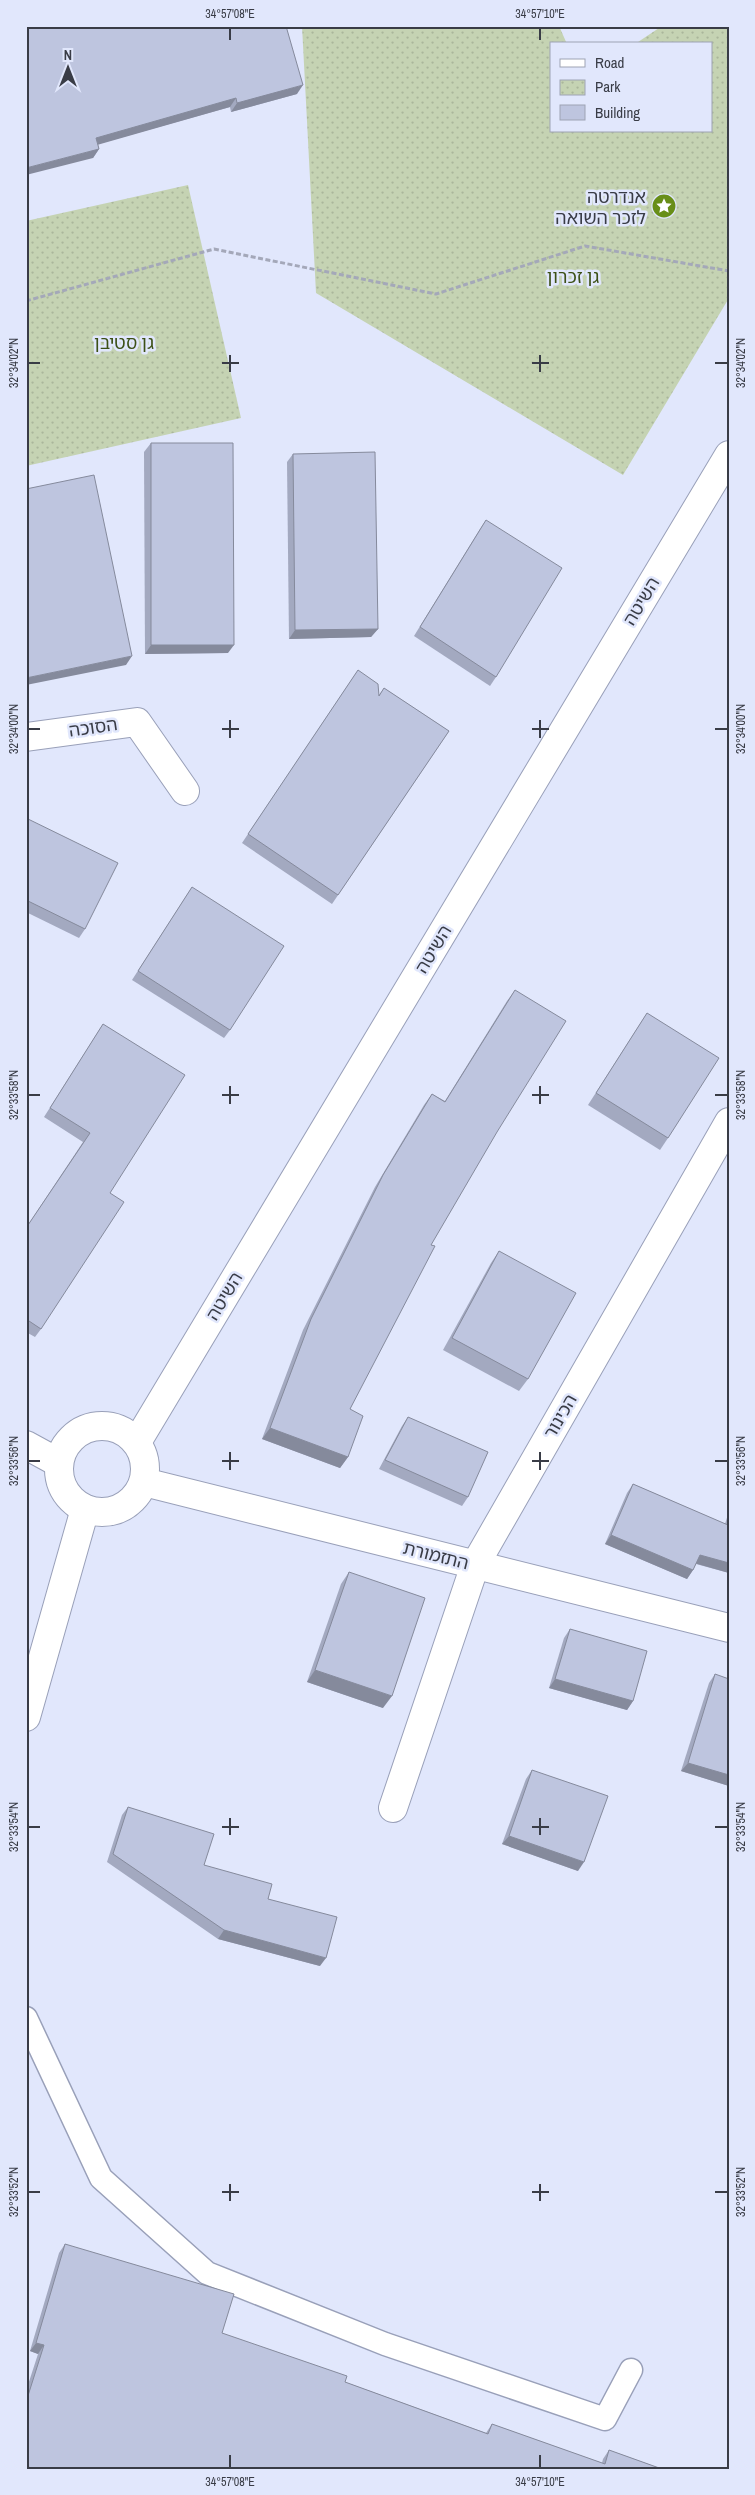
<svg xmlns="http://www.w3.org/2000/svg" width="755" height="2495" viewBox="0 0 755 2495" font-family="'Archivo Narrow','Noto Sans Hebrew',sans-serif">
<style>
.park{fill:url(#park-dots)}
.lines{fill:none;stroke-linecap:round;stroke-linejoin:round}
.lane-casing{stroke:#99a0b9;stroke-width:25}
.street-casing{stroke:#99a0b9;stroke-width:30}
.path{stroke:#a4a8b9;stroke-width:3;stroke-dasharray:5 2.5;stroke-linecap:butt}
.lane{stroke:#fff;stroke-width:22}
.street{stroke:#fff;stroke-width:28}
.wall{fill:#a3a9c0}
.shaded-wall{fill:#858a9c}
.building{fill:#bec5df;stroke:#858a9c}
.ticks{fill:none;stroke:#393c46;stroke-width:2}
.labels{text-anchor:middle;dominant-baseline:central;stroke-width:5;stroke-linejoin:round;paint-order:stroke}
.poi-label{font-size:18px;fill:#393c46;stroke:#e1e7fc;text-anchor:end}
.park-label{font-size:18px;fill:#3c5016;stroke:#e1e7fc}
.street-label{font-size:18px;fill:#393c46;stroke:#e1e7fc}
.neatline{fill:none;stroke:#393c46;stroke-width:2}
.ticks-label{font-size:12px;text-anchor:middle;fill:#393c46}
</style>
<defs>
<pattern id="park-dots" width="8" height="8" patternUnits="userSpaceOnUse" patternTransform="scale(1.25)"><rect width="8" height="8" fill="#c5d3b3"/><path d="M2 2h.1M6 6h.1" fill="none" stroke="#aab69b" stroke-width="1.8" stroke-linecap="round"/></pattern>
</defs>
<rect width="100%" height="100%" fill="#e1e7fc"/>
<g class="park">
<path d="M 302,26 L 559,26 L 567,44 L 551,44 L 551,131 L 711,131 L 711,44 L 635,44 L 662,26 L 729,26 L 729,298 L 623,475 L 316,293 Z"/>
<path d="M 188,185 L 241,418 L 26,466 L 26,221 Z"/>
</g>
<g class="lines">
<defs>
<path id="lane" d="M 26,2018 L 101,2178 L 207,2273 L 385,2344 L 605,2419 L 631,2370"/>
<g id="street">
<path d="M 26,737 L 137,722 L 185,791"/>
<circle cx="102" cy="1469" r="43"/>
<path d="M 137,1442 L 729,455"/>
<path d="M 26,1445 L 59,1463"/>
<path d="M 144,1482 L 729,1628"/>
<path d="M 26,1717 L 85,1509"/>
<path d="M 393,1808 L 475,1565 L 729,1122"/>
</g>
</defs>
<use href="#lane" class="lane-casing"/>
<use href="#street" class="street-casing"/>
<path class="path" d="M 26,301 L 214,249 L 436,294 L 585,246 L 729,271"/>
<use href="#lane" class="lane"/>
<use href="#street" class="street"/>
</g>
<g class="wall">
<path d="M 26,26 L 297,94 L 231,112 L 230,107 L 98,144 L 99,149 L 93,158 Z"/>
<path d="M 151,443 L 228,653 L 145,654 L 144,452 Z"/>
<path d="M 293,454 L 378,629 L 371,637 L 289,639 L 287,462 Z"/>
<path d="M 486,520 L 496,677 L 490,686 L 414,636 L 480,529 Z"/>
<path d="M 358,670 L 379,695 L 384,688 L 449,731 L 332,904 L 242,843 Z"/>
<path d="M 26,818 L 85,929 L 79,938 L 26,912 Z"/>
<path d="M 192,887 L 230,1030 L 224,1038 L 132,980 Z"/>
<path d="M 515,990 L 431,1245 L 350,1409 L 348,1457 L 340,1468 L 262,1439 L 303,1330 L 375,1187 L 424,1105 L 432,1094 L 445,1101 L 507,1001 Z"/>
<path d="M 647,1013 L 668,1138 L 660,1150 L 588,1105 Z"/>
<path d="M 103,1024 L 110,1193 L 41,1329 L 35,1337 L 26,1332 L 26,1228 L 83,1142 L 44,1117 Z"/>
<path d="M 499,1251 L 528,1379 L 519,1391 L 443,1350 L 491,1263 Z"/>
<path d="M 408,1417 L 468,1497 L 462,1506 L 379,1469 L 402,1426 Z"/>
<path d="M 633,1484 L 725,1524 L 729,1511 L 729,1573 L 696,1564 L 693,1570 L 687,1579 L 605,1544 L 627,1493 Z"/>
<path d="M 349,1572 L 383,1708 L 307,1682 L 341,1584 Z"/>
<path d="M 570,1629 L 633,1701 L 627,1710 L 549,1688 L 564,1638 Z"/>
<path d="M 715,1674 L 729,1786 L 681,1771 L 709,1683 Z"/>
<path d="M 532,1770 L 578,1871 L 502,1844 L 526,1779 Z"/>
<path d="M 128,1807 L 204,1865 L 268,1899 L 320,1966 L 218,1939 L 107,1862 L 122,1815 Z"/>
<path d="M 65,2244 L 222,2333 L 345,2382 L 486,2433 L 492,2424 L 602,2463 L 603,2459 L 609,2450 L 662,2469 L 26,2469 L 26,2391 L 38,2354 L 30,2351 L 59,2253 Z"/>
</g>
<g class="shaded-wall">
<path d="M 303,85 L 297,94 L 231,112 L 237,103 Z"/>
<path d="M 236,98 L 230,107 L 90,147 L 96,138 Z"/>
<path d="M 99,149 L 93,158 L 26,175 L 26,168 Z"/>
<path d="M 378,629 L 371,637 L 289,639 L 295,630 Z"/>
<path d="M 151,645 L 234,645 L 228,653 L 145,654 Z"/>
<path d="M 132,656 L 126,665 L 26,685 L 26,678 Z"/>
<path d="M 270,1428 L 348,1457 L 340,1468 L 262,1439 Z"/>
<path d="M 611,1535 L 693,1570 L 687,1579 L 605,1544 Z"/>
<path d="M 700,1555 L 729,1563 L 729,1573 L 694,1563 Z"/>
<path d="M 315,1670 L 392,1696 L 383,1708 L 307,1682 Z"/>
<path d="M 555,1679 L 633,1701 L 627,1710 L 549,1688 Z"/>
<path d="M 688,1763 L 729,1775 L 729,1786 L 681,1771 Z"/>
<path d="M 509,1836 L 584,1862 L 578,1871 L 502,1844 Z"/>
<path d="M 224,1930 L 326,1958 L 320,1966 L 218,1939 Z"/>
<path d="M 36,2343 L 44,2345 L 38,2354 L 30,2351 Z"/>
</g>
<g class="building">
<path d="M 26,26 L 286,26 L 303,85 L 237,103 L 236,98 L 96,138 L 99,149 L 26,168 Z"/>
<path d="M 151,443 L 233,443 L 234,645 L 151,645 Z"/>
<path d="M 375,452 L 378,629 L 295,630 L 293,454 Z"/>
<path d="M 94,475 L 132,656 L 26,678 L 26,489 Z"/>
<path d="M 486,520 L 562,568 L 496,677 L 420,627 Z"/>
<path d="M 358,670 L 378,684 L 379,696 L 384,688 L 449,731 L 338,895 L 248,834 Z"/>
<path d="M 26,818 L 118,863 L 85,929 L 26,900 Z"/>
<path d="M 192,887 L 284,946 L 230,1030 L 138,971 Z"/>
<path d="M 515,990 L 566,1021 L 497,1132 L 431,1245 L 435,1246 L 350,1409 L 363,1416 L 348,1457 L 270,1428 L 311,1319 L 383,1175 L 432,1094 L 445,1102 Z"/>
<path d="M 647,1013 L 719,1058 L 668,1138 L 596,1093 Z"/>
<path d="M 103,1024 L 185,1075 L 110,1193 L 124,1202 L 41,1329 L 26,1319 L 26,1228 L 90,1133 L 50,1108 Z"/>
<path d="M 499,1251 L 576,1293 L 528,1379 L 452,1338 Z"/>
<path d="M 408,1417 L 488,1452 L 468,1497 L 385,1460 Z"/>
<path d="M 633,1484 L 728,1525 L 729,1523 L 729,1563 L 700,1555 L 693,1570 L 611,1535 Z"/>
<path d="M 349,1572 L 425,1598 L 392,1696 L 315,1670 Z"/>
<path d="M 570,1629 L 647,1651 L 633,1701 L 555,1679 Z"/>
<path d="M 715,1674 L 729,1679 L 729,1775 L 688,1763 Z"/>
<path d="M 532,1770 L 608,1796 L 584,1862 L 509,1836 Z"/>
<path d="M 128,1807 L 214,1834 L 204,1865 L 272,1884 L 268,1899 L 337,1917 L 326,1958 L 224,1930 L 113,1854 Z"/>
<path d="M 65,2244 L 234,2294 L 222,2333 L 347,2376 L 345,2382 L 488,2434 L 492,2424 L 605,2464 L 609,2450 L 662,2469 L 34,2469 L 26,2466 L 26,2402 L 44,2345 L 36,2343 Z"/>
</g>
<path class="ticks" d="M 230,28 L 230,40M 540,28 L 540,40M 230,355 L 230,372M 540,355 L 540,372M 28,363 L 40,363M 222,363 L 239,363M 532,363 L 549,363M 715,363 L 728,363M 230,720 L 230,738M 540,720 L 540,738M 28,729 L 40,729M 222,729 L 239,729M 532,729 L 549,729M 715,729 L 728,729M 230,1086 L 230,1104M 540,1086 L 540,1104M 28,1095 L 40,1095M 222,1095 L 239,1095M 532,1095 L 549,1095M 715,1095 L 728,1095M 230,1452 L 230,1470M 540,1452 L 540,1470M 28,1461 L 40,1461M 222,1461 L 239,1461M 532,1461 L 549,1461M 715,1461 L 728,1461M 230,1818 L 230,1835M 540,1818 L 540,1835M 28,1827 L 40,1827M 222,1827 L 239,1827M 532,1827 L 549,1827M 715,1827 L 728,1827M 230,2184 L 230,2201M 540,2184 L 540,2201M 28,2192 L 40,2192M 222,2192 L 239,2192M 532,2192 L 549,2192M 715,2192 L 728,2192M 230,2455 L 230,2468M 540,2455 L 540,2468"/>
<defs>
<symbol id="sight-disc" viewBox="-11 -11 22 22"><circle r="9.5" fill="#688e18" stroke="#e1e7fc"/><path d="M0-6L1.8-2.2L6-1.7L2.9 1.2L3.7 5.4L0 3.3L-3.7 5.4L-2.9 1.2L-6-1.7L-1.8-2.2Z" fill="#fff"/></symbol>
</defs>
<g fill-rule="evenodd">
<use href="#sight-disc" x="650" y="192" width="28" height="28"/>
</g>
<g class="labels">
<g class="poi-label">
<text x="646" y="196">אנדרטה<tspan x="646" dy="21">לזכר השואה</tspan></text>
</g>
<g class="park-label">
<text x="573" y="276">גן זכרון</text>
<text x="124" y="342">גן סטיבן</text>
</g>
<g class="street-label">
<text transform="translate(641 601) rotate(-59)">השיטה</text>
<text transform="translate(93 727) rotate(-8)">הסוכה</text>
<text transform="translate(433 949) rotate(-59)">השיטה</text>
<text transform="translate(224 1296) rotate(-59)">השיטה</text>
<text transform="translate(560 1416) rotate(-60)">הכינור</text>
<text transform="translate(436 1555) rotate(14)">התזמורת</text>
</g>
</g>
<rect width="755" height="2495" fill="none" stroke="#e1e7fc" stroke-width="55"/>
<rect x="550" y="42" width="162" height="90" fill="#e1e7fc" stroke="#9ea3b3"/>
<rect x="560" y="59" width="25" height="8" fill="#ffffff" stroke="#9ea3b3"/>
<text x="595" y="68" font-size="15" fill="#393c46">Road</text>
<rect x="560" y="80" width="25" height="15" fill="url(#park-dots)" stroke="#9ea3b3"/>
<text x="595" y="92" font-size="15" fill="#393c46">Park</text>
<rect x="560" y="105" width="25" height="15" fill="#bec5df" stroke="#9ea3b3"/>
<text x="595" y="118" font-size="15" fill="#393c46">Building</text>
<g transform="translate(68 68)" stroke="#e1e7fc" stroke-width="4" paint-order="stroke">
<path d="M0-4L9 19L0 12L-9 19Z" fill="#393c46"/>
<text y="-8" font-size="14" font-weight="bold" text-anchor="middle" fill="#393c46">N</text>
</g>
<rect x="28" y="28" width="700" height="2440" class="neatline"/>
<g class="ticks-label">
<text x="230" y="18">34°57'08"E</text>
<text x="540" y="18">34°57'10"E</text>
<text transform="translate(14 363) rotate(-90)" y="4">32°34'02"N</text>
<text transform="translate(741 363) rotate(-90)" y="4">32°34'02"N</text>
<text transform="translate(14 729) rotate(-90)" y="4">32°34'00"N</text>
<text transform="translate(741 729) rotate(-90)" y="4">32°34'00"N</text>
<text transform="translate(14 1095) rotate(-90)" y="4">32°33'58"N</text>
<text transform="translate(741 1095) rotate(-90)" y="4">32°33'58"N</text>
<text transform="translate(14 1461) rotate(-90)" y="4">32°33'56"N</text>
<text transform="translate(741 1461) rotate(-90)" y="4">32°33'56"N</text>
<text transform="translate(14 1827) rotate(-90)" y="4">32°33'54"N</text>
<text transform="translate(741 1827) rotate(-90)" y="4">32°33'54"N</text>
<text transform="translate(14 2192) rotate(-90)" y="4">32°33'52"N</text>
<text transform="translate(741 2192) rotate(-90)" y="4">32°33'52"N</text>
<text x="230" y="2486">34°57'08"E</text>
<text x="540" y="2486">34°57'10"E</text>
</g>
</svg>
